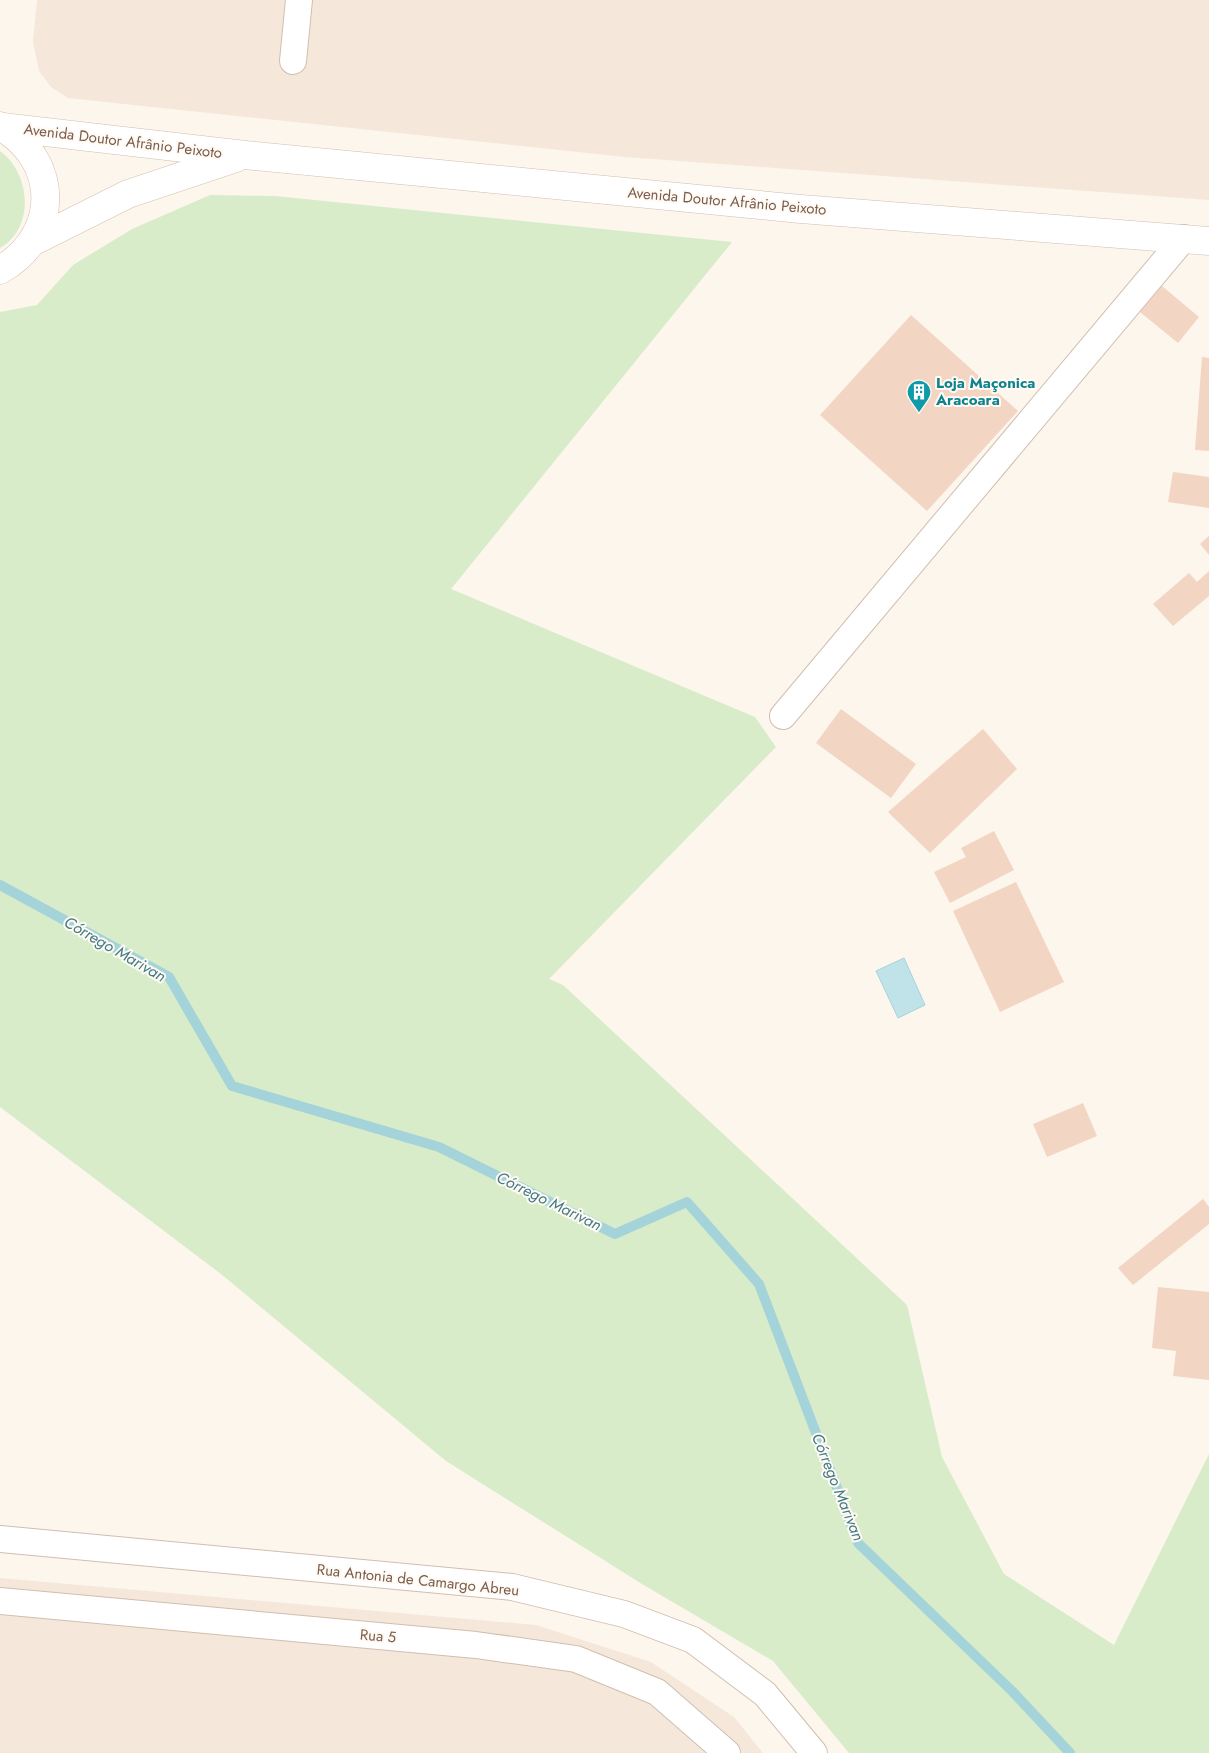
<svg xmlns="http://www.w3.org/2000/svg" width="1209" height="1753" viewBox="0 0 1209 1753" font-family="Jost,sans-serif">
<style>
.residential{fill:#f5e8da}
.green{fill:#d8ecc9}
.water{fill:#bfe3e8;stroke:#a5d3da}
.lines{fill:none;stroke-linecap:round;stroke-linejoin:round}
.stream{stroke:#a5d3da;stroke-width:10}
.building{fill:#f3d5c3}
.minor-casing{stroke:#d1beb0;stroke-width:28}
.tertiary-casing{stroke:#d1beb0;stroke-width:29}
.minor{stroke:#fff;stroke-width:26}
.tertiary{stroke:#fff;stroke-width:28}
.labels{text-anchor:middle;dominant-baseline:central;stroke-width:4;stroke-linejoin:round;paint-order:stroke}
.street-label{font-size:15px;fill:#7a5c4d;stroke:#fffaf3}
.culture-label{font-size:15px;font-weight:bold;fill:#0d838f;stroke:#fffaf3;text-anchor:start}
.water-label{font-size:16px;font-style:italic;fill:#437c86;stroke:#fffaf3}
</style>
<rect width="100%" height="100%" fill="#fdf6ec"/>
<g class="residential">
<path d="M 37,0 L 1209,0 L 1209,200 L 625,157 L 68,98 L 51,87 L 39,71 L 33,42 Z"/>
<path d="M 0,1578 L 536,1625 L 651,1662 L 734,1717 L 763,1753 L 0,1753 Z"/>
</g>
<g class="green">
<path d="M 0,151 C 30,173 36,227 0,248 Z"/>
<path d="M 210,195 L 275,196 L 732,242 L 451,589 L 755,717 L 776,747 L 549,979 L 563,985 L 907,1305 L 942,1457 L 1004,1574 L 1114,1645 L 1209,1454 L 1209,1753 L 849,1753 L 773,1661 L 642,1584 L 446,1461 L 221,1274 L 0,1107 L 0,312 L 37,305 L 73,265 L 132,229 Z"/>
</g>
<path class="water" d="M 904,958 L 925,1005 L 898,1018 L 876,971 Z"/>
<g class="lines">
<path class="stream" d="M 0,885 L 169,977 L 232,1086 L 439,1147 L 615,1234 L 687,1202 L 759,1284 L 858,1543 L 1012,1691 L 1070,1753"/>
</g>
<g class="building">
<path d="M 1162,286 L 1199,317 L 1178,343 L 1140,312 Z"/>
<path d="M 911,315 L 1018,411 L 927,511 L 820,415 Z"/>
<path d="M 1202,357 L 1209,358 L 1209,451 L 1195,450 Z"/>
<path d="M 1173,472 L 1209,477 L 1209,508 L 1168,502 Z"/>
<path d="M 1209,536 L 1209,555 L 1200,544 Z"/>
<path d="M 1209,571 L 1209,596 L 1173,626 L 1153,604 L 1189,573 L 1197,582 Z"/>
<path d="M 841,709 L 916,764 L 891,798 L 816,743 Z"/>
<path d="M 983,729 L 1017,769 L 930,853 L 888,812 Z"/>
<path d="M 994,831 L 1014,870 L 950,903 L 934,872 L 966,857 L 961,848 Z"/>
<path d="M 1016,882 L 1064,982 L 1000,1012 L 953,911 Z"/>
<path d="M 1083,1103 L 1097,1136 L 1047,1157 L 1033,1124 Z"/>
<path d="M 1203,1199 L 1209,1207 L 1209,1224 L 1133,1285 L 1118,1268 Z"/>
<path d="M 1158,1287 L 1209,1292 L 1209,1380 L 1173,1376 L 1176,1351 L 1152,1348 Z"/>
</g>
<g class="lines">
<defs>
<g id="minor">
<path d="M 293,61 L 299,0"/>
<path d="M 783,716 L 1184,238"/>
<path d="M 0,1539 L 512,1587 L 624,1614 L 693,1640 L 765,1694 L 814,1753"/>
<path d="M 0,1601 L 476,1645 L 576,1659 L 657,1692 L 727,1753"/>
</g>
<g id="tertiary">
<path d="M 0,126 C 61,161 60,236 0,270"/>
<path d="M 2,127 L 245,155 L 801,209 L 1209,241"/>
<path d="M 34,241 L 128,194 L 236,158"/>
</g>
</defs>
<use href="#minor" class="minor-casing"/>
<use href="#tertiary" class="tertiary-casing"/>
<use href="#minor" class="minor"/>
<use href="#tertiary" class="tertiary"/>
</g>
<defs>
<symbol id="building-pin" viewBox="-11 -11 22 30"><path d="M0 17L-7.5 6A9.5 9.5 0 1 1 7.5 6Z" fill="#0f9aa8" stroke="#fffaf3"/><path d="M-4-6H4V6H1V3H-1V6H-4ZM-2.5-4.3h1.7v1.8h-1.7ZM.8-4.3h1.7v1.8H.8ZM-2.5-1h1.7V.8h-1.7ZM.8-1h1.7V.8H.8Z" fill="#fff"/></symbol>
</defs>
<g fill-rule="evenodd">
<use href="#building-pin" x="905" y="378" width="28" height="38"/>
</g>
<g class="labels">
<g class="street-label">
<text transform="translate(123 141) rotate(7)">Avenida Doutor Afrânio Peixoto</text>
<text transform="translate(727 201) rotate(5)">Avenida Doutor Afrânio Peixoto</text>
<text transform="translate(418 1580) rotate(6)">Rua Antonia de Camargo Abreu</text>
<text transform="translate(378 1636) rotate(5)">Rua 5</text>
</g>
<g class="culture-label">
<text x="936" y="383">Loja Maçonica<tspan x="936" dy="17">Aracoara</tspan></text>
</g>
<g class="water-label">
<text transform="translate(115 949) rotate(30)">Córrego Marivan</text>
<text transform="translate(549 1201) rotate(26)">Córrego Marivan</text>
<text transform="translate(838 1487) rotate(68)">Córrego Marivan</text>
</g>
</g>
</svg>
